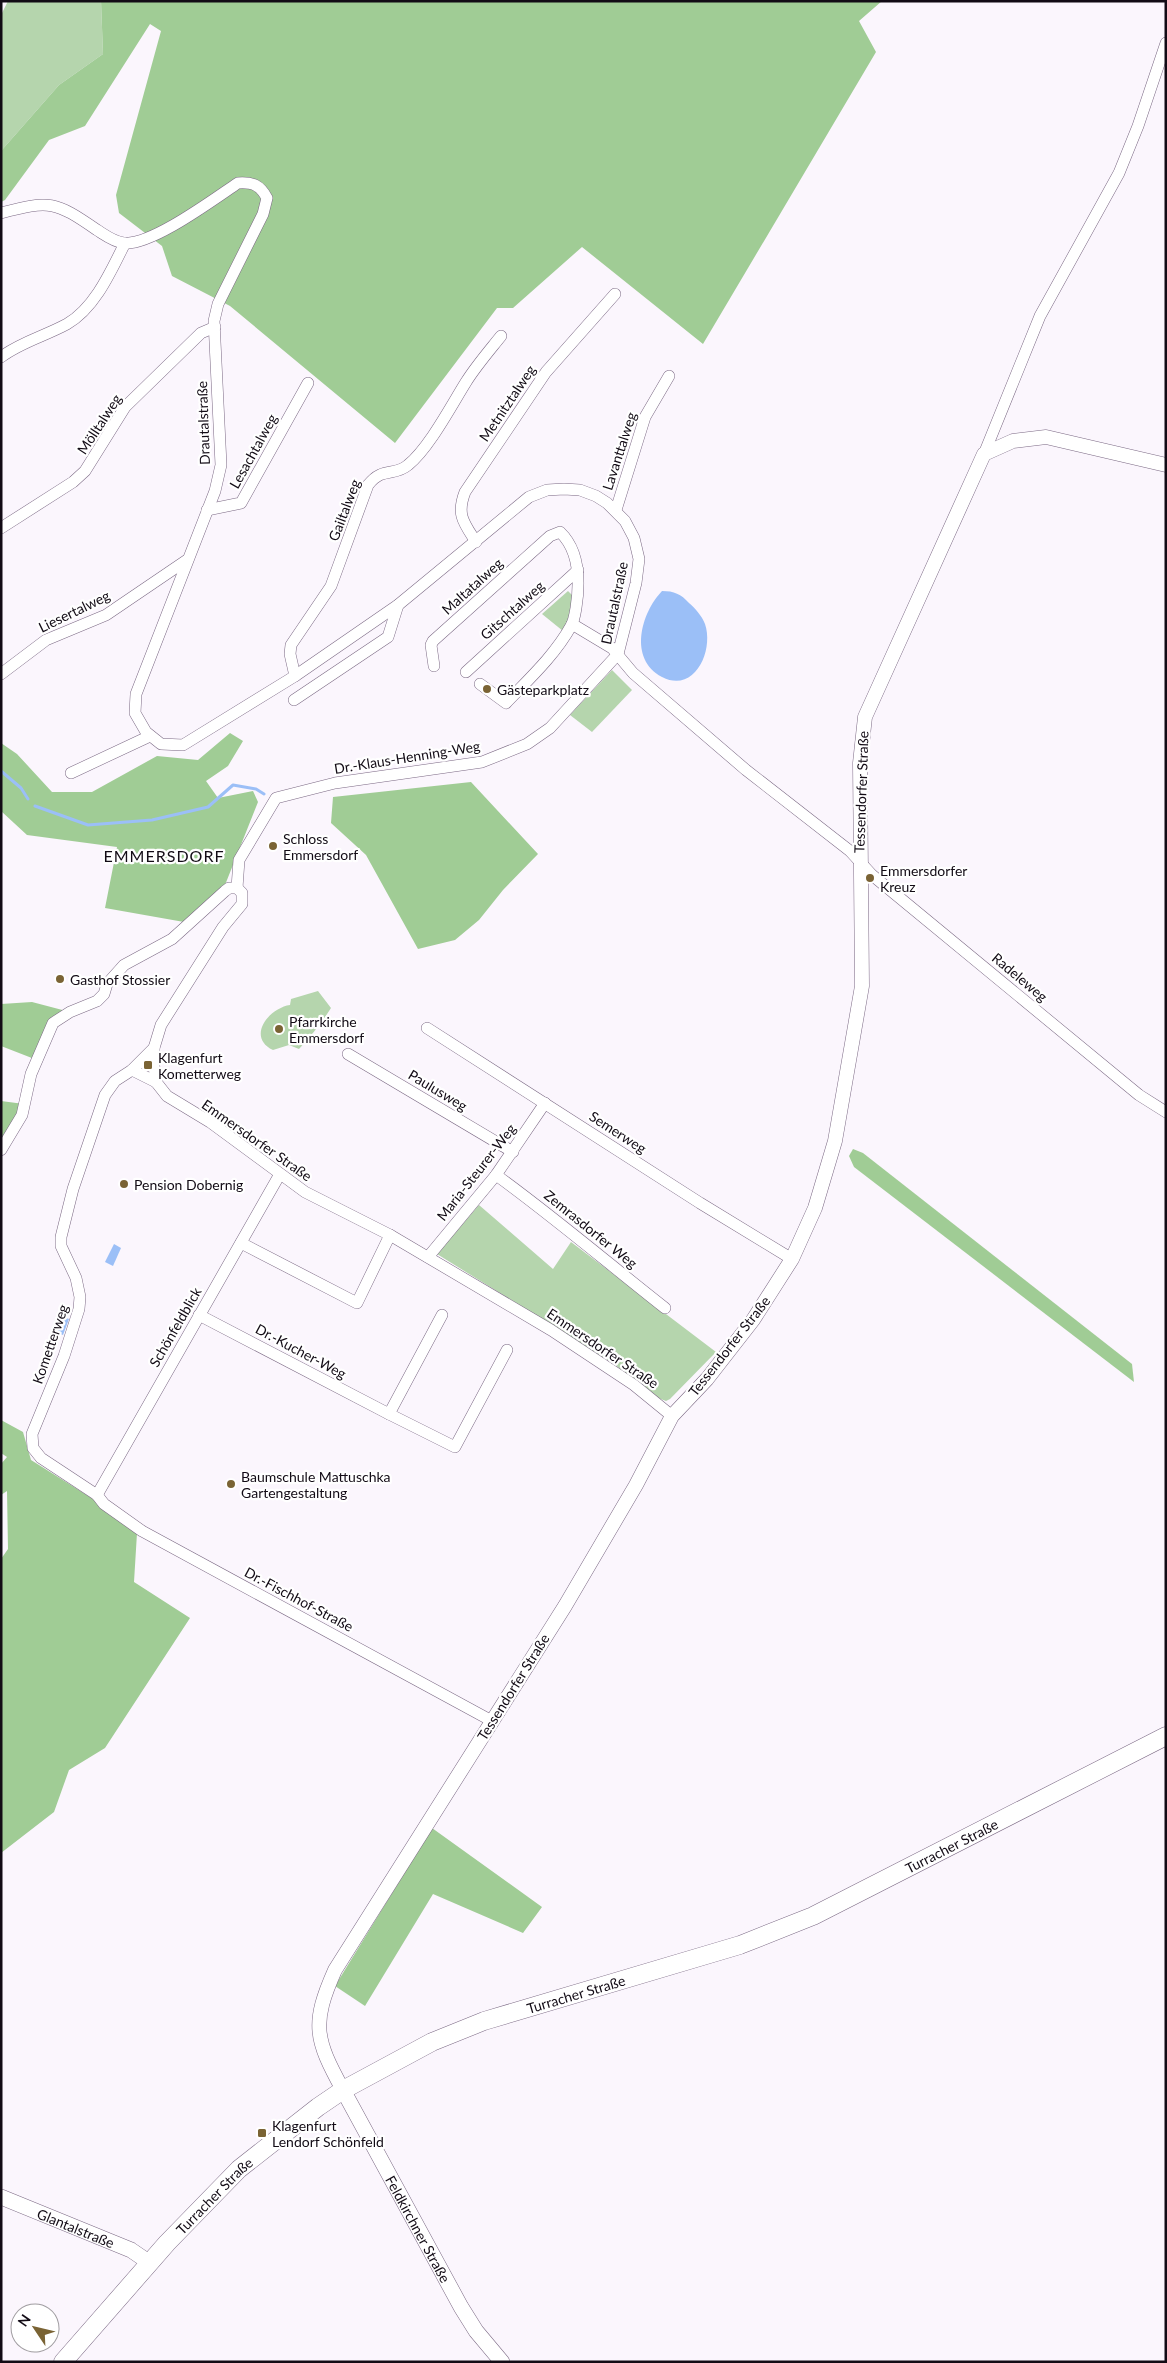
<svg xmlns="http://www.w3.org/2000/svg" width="1167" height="2363" viewBox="0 0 1167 2363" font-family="Lato,sans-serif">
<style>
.green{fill:#b5d5ad}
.forest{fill:#a0cc95}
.water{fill:#9bbff7}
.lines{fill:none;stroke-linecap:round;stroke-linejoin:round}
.stream{stroke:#9bbff7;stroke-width:3}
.minor-casing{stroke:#7b6984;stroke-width:12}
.tertiary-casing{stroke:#7b6984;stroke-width:15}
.secondary-casing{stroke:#7b6984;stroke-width:16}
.primary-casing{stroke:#7b6984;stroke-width:19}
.minor{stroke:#fff;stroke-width:11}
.tertiary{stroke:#fff;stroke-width:14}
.secondary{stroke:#fff;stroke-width:15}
.primary{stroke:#fff;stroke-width:18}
.poi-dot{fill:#7a6334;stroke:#fff;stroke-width:2}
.labels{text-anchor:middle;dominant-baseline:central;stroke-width:4.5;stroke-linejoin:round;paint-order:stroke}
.street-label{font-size:14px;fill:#120b15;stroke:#fff}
.poi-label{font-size:14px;fill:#120b15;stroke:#fff;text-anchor:start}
.quarter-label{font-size:16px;letter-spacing:1px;fill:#120b15;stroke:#fff}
</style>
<rect width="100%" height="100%" fill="#fbf6fd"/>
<g class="green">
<path d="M 8,1 L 101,1 L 103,54 L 59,85 L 1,151 L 1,15 Z"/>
<path d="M 568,591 L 573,596 L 571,612 L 563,631 L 542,614 Z"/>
<path d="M 612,670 L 632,690 L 592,732 L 570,715 Z"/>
<path d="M 318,991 L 331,1008 C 321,1024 311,1036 299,1049 L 289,1045 L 273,1050 C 246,1037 269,1008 290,1005 L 291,999 Z"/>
<path d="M 479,1205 L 553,1269 L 571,1242 L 716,1352 L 670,1399 L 666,1401 L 658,1398 L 614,1364 L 437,1254 Z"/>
</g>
<g class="forest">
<path d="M 101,1 L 882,1 L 859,21 L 876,52 L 703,344 L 582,247 L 513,308 L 497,308 L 395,443 L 230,306 L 172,276 L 162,246 L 119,213 L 116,195 L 161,31 L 150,24 L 85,126 L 49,140 L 5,200 L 1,202 L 1,151 L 59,85 L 103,54 Z"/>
<path d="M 230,733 L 243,741 L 228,766 L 206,781 L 218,798 L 253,791 L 258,802 L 225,885 L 184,922 L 105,908 L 117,847 L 27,835 L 1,811 L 1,743 L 17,754 L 52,792 L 92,792 L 157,756 L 198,760 Z"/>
<path d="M 471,782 L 538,854 L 503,890 L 479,920 L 455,940 L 418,949 L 366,855 L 331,823 L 333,797 Z"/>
<path d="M 32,1002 L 70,1012 L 62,1017 L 37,1060 L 1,1046 L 1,1004 Z"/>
<path d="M 1,1101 L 24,1104 L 1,1149 Z"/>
<path d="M 853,1149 L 863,1153 L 1132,1364 L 1134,1382 L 854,1167 L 849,1156 Z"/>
<path d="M 1,1420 L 23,1432 L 31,1460 L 93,1499 L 137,1533 L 134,1582 L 190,1618 L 105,1748 L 69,1770 L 54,1812 L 1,1853 L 1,1559 L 8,1549 L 7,1491 L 1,1495 L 1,1464 L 7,1457 L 1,1453 Z"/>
<path d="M 432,1828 L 542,1907 L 523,1933 L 433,1894 L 365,2006 L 335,1986 Z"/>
</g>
<g class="water">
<path d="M 662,591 C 674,591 681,594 689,603 C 695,608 702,616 705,624 C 714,650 695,694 662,677 C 628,659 641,613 662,591 Z"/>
<path d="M 114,1244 L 121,1248 L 113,1266 L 105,1262 Z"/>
<path d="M 63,1317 L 69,1319 L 63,1335 L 57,1333 Z"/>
</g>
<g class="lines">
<g class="stream">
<path d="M 1,771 L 21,788 L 28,799"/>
<path d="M 35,806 L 88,825 L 152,820 L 208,807 L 233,785 L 256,789 L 264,794"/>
</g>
<defs>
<g id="minor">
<path d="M 1,213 C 50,200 55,201 97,230 C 105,235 114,242 124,243 C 151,246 214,199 238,183 C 253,182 260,185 267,198 L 263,214 L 218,304 L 214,321 L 221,465 L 215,491 L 136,694 L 135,713 L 146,732 L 161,744 L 183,745 L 295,676 L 398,605 L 529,497 L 547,490 L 564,489 L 580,490 L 596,496 L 607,503 L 625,521 L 634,538 L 639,559 L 636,583 L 618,654 L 550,728 L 527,744 L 482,762 L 335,783 L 276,798 L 239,860 L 237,888"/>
<path d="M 1,357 C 21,342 45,336 67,324 C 95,308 111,271 125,243"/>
<path d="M 984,454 L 1040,316 L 1119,173 L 1138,126 L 1166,43"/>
<path d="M 207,510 L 241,503 L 308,383"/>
<path d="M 616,510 L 645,417 L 669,376"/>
<path d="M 1,528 L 73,482 L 85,471 L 125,407 L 201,333 L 215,327"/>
<path d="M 476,542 C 464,523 456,515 465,492 L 546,372 L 615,294"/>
<path d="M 572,624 L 612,648 L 633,673 L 746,770 L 850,851 L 872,875 L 1139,1095 L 1166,1112"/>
<path d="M 434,666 L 431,645 L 433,641 L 550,536 L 560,532 C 580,551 580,582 576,608 C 575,614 574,621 571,626 C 555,655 529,679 506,703 L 480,684"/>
<path d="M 466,672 L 578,570"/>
<path d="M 1,674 L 46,640 L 106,615 L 187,560"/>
<path d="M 295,676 L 290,654 L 291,645 L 331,586 L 368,485 C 383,466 394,477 408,465 C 429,448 451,406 466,382 C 476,366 489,351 501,336"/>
<path d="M 294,700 L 388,637 L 398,605"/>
<path d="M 71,773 L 150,736"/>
<path d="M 427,1028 L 700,1203 L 792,1259"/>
<path d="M 154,1048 L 132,1070 L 115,1081 L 105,1095 L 73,1189 L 61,1237 L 61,1246 L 76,1278 L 80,1297 L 79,1309 L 64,1356 L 32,1434 L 33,1448 L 41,1458 L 97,1495 L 104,1504 L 142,1531 L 492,1721"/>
<path d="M 348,1054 L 513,1152"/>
<path d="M 132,1070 L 156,1082"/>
<path d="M 1,1150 L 22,1115 L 31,1074 L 53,1023 L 70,1012 L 97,1001 L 104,994 L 107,984 L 124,965 L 172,939 L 225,891 L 229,888 L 237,888 L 242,893 L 242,904 L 223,927 L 161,1025 L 154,1048 L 154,1066 L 156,1082 L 167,1096 L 210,1122 L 305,1192 L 390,1235 L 551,1330 L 634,1385 L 672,1416"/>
<path d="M 496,1175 C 554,1217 609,1264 665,1308"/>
<path d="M 241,1243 L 357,1303 L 390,1235"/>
<path d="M 428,1257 L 496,1175 L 545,1103"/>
<path d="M 199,1315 L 389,1414 L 442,1315"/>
<path d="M 389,1414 L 455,1447 L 507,1350"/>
<path d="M 97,1495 L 280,1174"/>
</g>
<path id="tertiary" d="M 343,2090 C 315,2039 311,2024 335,1970 L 565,1606 L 636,1485 L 672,1416 L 707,1379 L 753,1320 L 792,1259 L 815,1208 L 835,1141 L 862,986 L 860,763 L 865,717 L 984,454 L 1013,441 L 1046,437 L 1166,465"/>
<g id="secondary">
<path id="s1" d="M 343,2090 L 461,2307 L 476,2331 L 502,2362"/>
<path id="s2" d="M 1,2197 L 131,2250 L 150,2263"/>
</g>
<g id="primary">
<path id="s3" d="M 63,2362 L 167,2243 L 239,2169 L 318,2107 L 343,2090 L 432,2042 L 484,2021 L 740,1945 L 813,1916 L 1166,1736"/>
</g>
</defs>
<use href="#minor" class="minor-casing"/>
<use href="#tertiary" class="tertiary-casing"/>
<use href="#secondary" class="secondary-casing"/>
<use href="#primary" class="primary-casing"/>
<use href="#minor" class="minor"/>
<use href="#tertiary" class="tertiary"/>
<use href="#secondary" class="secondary"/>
<use href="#primary" class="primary"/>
</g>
<g class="poi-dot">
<circle cx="487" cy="689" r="5"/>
<circle cx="273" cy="846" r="5"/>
<circle cx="870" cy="878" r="5"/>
<circle cx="60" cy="979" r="5"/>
<circle cx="279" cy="1029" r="5"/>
<rect x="143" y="1060" width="10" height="10" rx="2.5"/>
<circle cx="124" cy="1184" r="5"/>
<circle cx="231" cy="1484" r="5"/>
<rect x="257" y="2128" width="10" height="10" rx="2.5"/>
</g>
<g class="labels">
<g class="street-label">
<text transform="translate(507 403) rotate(-56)">Metnitztalweg</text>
<text transform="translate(203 423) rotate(-92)">Drautalstraße</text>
<text transform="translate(99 424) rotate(-57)">Mölltalweg</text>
<text transform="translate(253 451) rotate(-61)">Lesachtalweg</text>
<text transform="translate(619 451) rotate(-72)">Lavanttalweg</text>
<text transform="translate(344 510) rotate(-69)">Gailtalweg</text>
<text transform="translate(472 586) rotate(-42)">Maltatalweg</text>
<text transform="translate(614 603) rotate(-78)">Drautalstraße</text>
<text transform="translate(512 610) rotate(-42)">Gitschtalweg</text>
<text transform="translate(74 611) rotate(-26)">Liesertalweg</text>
<text transform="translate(407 757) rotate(-9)">Dr.-Klaus-Henning-Weg</text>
<text transform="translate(861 792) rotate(-88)">Tessendorfer Straße</text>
<text transform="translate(1020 977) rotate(40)">Radeleweg</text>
<text transform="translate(438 1090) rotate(31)">Paulusweg</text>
<text transform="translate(618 1132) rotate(33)">Semerweg</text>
<text transform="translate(257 1140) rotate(35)">Emmersdorfer Straße</text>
<text transform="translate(476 1172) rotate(-52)">Maria-Steurer-Weg</text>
<text transform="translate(591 1229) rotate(39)">Zemrasdorfer Weg</text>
<text transform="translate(175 1327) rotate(-60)">Schönfeldblick</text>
<text transform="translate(50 1344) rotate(-71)">Kometterweg</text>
<text transform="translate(729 1346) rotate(-52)">Tessendorfer Straße</text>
<text transform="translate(603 1348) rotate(34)">Emmersdorfer Straße</text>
<text transform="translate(301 1351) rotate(28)">Dr.-Kucher-Weg</text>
<text transform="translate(299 1599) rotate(28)">Dr.-Fischhof-Straße</text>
<text transform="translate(513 1687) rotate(-58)">Tessendorfer Straße</text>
<text stroke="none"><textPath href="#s3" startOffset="1050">Turracher Straße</textPath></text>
<text stroke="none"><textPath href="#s3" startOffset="645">Turracher Straße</textPath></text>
<text stroke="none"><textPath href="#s3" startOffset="225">Turracher Straße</textPath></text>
<text stroke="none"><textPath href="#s2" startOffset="81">Glantalstraße</textPath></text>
<text stroke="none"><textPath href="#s1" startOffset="158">Feldkirchner Straße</textPath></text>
</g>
<g class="poi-label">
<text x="497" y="689">Gästeparkplatz</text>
<text x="283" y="838">Schloss<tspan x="283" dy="16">Emmersdorf</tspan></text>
<text x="880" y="870">Emmersdorfer<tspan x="880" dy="16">Kreuz</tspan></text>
<text x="70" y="979">Gasthof Stossier</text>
<text x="289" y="1021">Pfarrkirche<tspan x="289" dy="16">Emmersdorf</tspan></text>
<text x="158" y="1057">Klagenfurt<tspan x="158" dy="16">Kometterweg</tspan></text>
<text x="134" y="1184">Pension Dobernig</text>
<text x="241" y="1476">Baumschule Mattuschka<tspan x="241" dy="16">Gartengestaltung</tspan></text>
<text x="272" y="2125">Klagenfurt<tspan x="272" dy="16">Lendorf Schönfeld</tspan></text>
</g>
<g class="quarter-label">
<text x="164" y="855">EMMERSDORF</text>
</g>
</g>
<rect width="1167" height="2363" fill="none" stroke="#120b15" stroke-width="5"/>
<g transform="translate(35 2328) rotate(305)"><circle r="24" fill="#ffffff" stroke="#a09da1"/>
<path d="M0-4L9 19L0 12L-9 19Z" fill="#7a6334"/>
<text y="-8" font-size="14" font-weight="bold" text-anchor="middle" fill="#120b15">N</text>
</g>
</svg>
